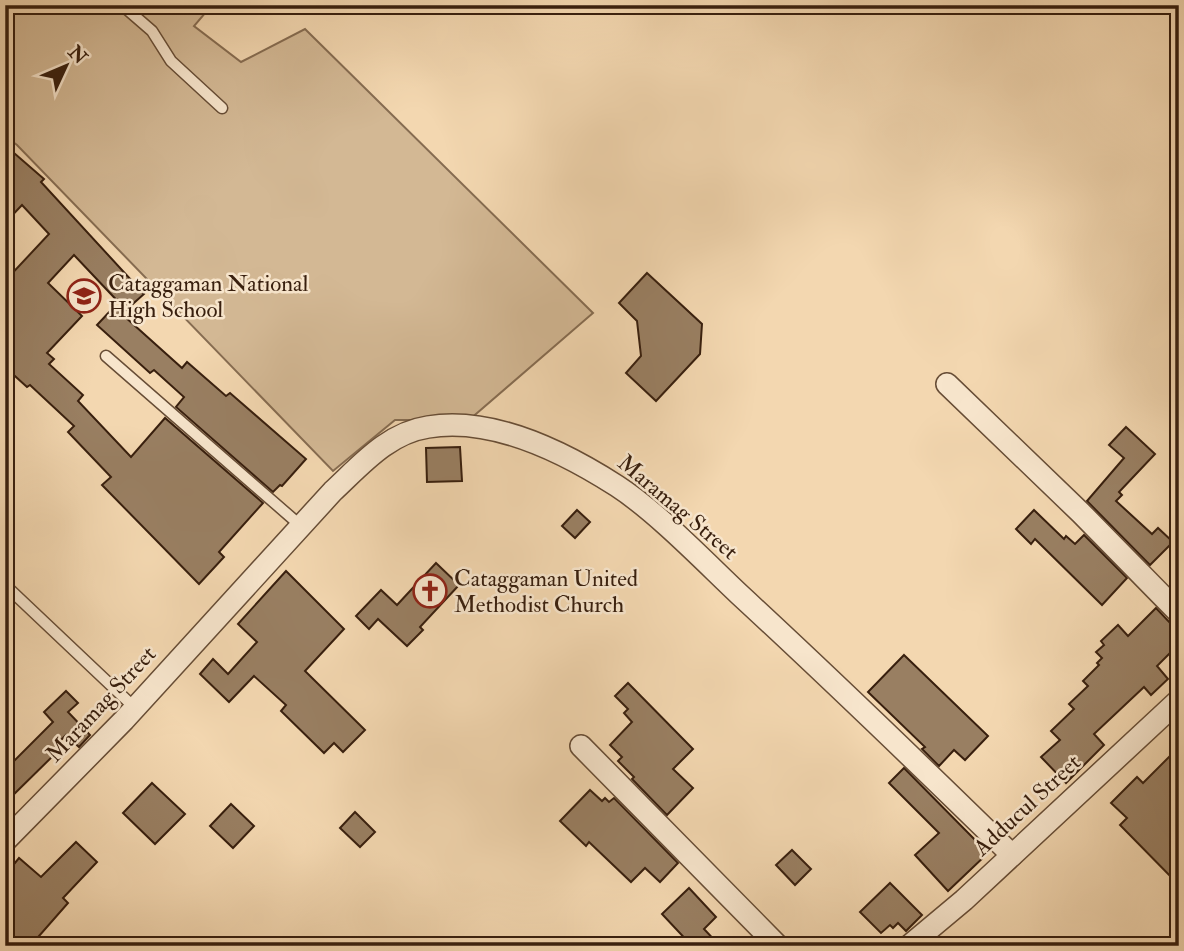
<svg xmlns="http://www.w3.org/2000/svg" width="1184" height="951" viewBox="0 0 1184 951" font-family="'IM FELL Double Pica',serif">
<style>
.green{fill:#d3b894;stroke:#866c51;stroke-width:2}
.building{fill:#997f62;stroke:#381f0e;stroke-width:2}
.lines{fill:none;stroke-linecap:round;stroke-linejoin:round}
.lane-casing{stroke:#674d36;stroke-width:13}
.street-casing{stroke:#674d36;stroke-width:24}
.lane{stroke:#f7e5cc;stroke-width:10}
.street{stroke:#f7e5cc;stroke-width:21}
.labels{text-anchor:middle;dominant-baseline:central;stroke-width:5;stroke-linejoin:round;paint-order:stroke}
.poi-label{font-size:23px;fill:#381f0e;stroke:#f7e5cc;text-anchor:start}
.street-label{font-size:23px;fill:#381f0e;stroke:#f7e5cc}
</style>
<rect width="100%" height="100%" fill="#f3d7b0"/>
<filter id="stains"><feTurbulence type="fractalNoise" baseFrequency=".00286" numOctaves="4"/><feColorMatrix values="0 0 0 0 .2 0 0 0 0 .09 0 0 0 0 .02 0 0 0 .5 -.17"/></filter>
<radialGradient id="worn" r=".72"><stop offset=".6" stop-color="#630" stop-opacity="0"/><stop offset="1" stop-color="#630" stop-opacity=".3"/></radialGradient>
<path class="green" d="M 5,5 L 212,5 L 194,26 L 241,62 L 305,29 L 593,313 L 469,420 L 395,420 L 333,471 L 17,145 L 5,136 Z"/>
<g class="building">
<path d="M 14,153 L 44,179 L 41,182 L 144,294 L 126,310 L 74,255 L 48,283 L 82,316 L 47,353 L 54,359 L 49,364 L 83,395 L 78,401 L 131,457 L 165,418 L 263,503 L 219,552 L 224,557 L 199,584 L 102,485 L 111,477 L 68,432 L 74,426 L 30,385 L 27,387 L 5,367 L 5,281 L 49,234 L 22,205 L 5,223 L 5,164 Z"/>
<path d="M 647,273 L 702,324 L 700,354 L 656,401 L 626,373 L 641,356 L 637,321 L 619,303 Z"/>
<path d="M 114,307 L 182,368 L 187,362 L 226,396 L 230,393 L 306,459 L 282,486 L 280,485 L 273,492 L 176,407 L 184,397 L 154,370 L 150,373 L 97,325 Z"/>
<path d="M 1126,427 L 1155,454 L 1119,492 L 1122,495 L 1116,501 L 1152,534 L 1158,528 L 1173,542 L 1150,565 L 1087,501 L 1124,458 L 1109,445 Z"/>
<path d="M 460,447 L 462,481 L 427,482 L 426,448 Z"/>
<path d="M 577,510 L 590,522 L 575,538 L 562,526 Z"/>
<path d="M 1034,510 L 1064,539 L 1066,536 L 1075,544 L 1084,535 L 1127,578 L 1102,605 L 1035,539 L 1031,544 L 1016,529 Z"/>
<path d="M 436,563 L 459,585 L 420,627 L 423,630 L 407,646 L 378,619 L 369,629 L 356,616 L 381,590 L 397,605 Z"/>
<path d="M 286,571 L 344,629 L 305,671 L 365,730 L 343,752 L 334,743 L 324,753 L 281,711 L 286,705 L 254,676 L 229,702 L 200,674 L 213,659 L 228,674 L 257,642 L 238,624 Z"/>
<path d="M 1156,608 L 1170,623 L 1179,626 L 1179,644 L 1157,666 L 1168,679 L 1151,695 L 1144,687 L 1094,734 L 1104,745 L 1066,783 L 1041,757 L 1060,740 L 1051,731 L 1074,709 L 1069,704 L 1088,686 L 1083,681 L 1099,665 L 1097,663 L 1102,658 L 1096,652 L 1104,645 L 1101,641 L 1118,625 L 1128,636 Z"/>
<path d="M 904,655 L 988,736 L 965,760 L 954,750 L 939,766 L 922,749 L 925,747 L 868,692 Z"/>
<path d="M 628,683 L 693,749 L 673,769 L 693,788 L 667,815 L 632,779 L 634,777 L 618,761 L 622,757 L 610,745 L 632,722 L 624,713 L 628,709 L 615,696 Z"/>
<path d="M 66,691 L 78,703 L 68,712 L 90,735 L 79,747 L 66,735 L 56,745 L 60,749 L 5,803 L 5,770 L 53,722 L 44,712 Z"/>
<path d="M 1179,747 L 1179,885 L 1120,825 L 1127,818 L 1111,803 L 1137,777 L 1143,783 Z"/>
<path d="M 904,768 L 988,853 L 948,891 L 915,855 L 939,833 L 889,783 Z"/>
<path d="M 152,783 L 185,814 L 155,844 L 123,813 Z"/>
<path d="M 590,790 L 602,801 L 605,798 L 609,802 L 614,798 L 678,863 L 660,882 L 645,868 L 631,882 L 589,842 L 586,846 L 560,821 Z"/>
<path d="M 231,804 L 254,826 L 233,848 L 210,826 Z"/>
<path d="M 355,812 L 375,832 L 360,847 L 340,828 Z"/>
<path d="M 76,842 L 97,862 L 63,898 L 68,903 L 39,936 L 49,946 L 5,946 L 5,875 L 19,858 L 41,877 Z"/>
<path d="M 792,850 L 811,869 L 795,885 L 776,865 Z"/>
<path d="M 890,883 L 922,915 L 906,931 L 898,923 L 893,928 L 890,925 L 881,933 L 860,912 Z"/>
<path d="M 689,888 L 716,917 L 704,929 L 720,946 L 692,946 L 662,914 Z"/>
</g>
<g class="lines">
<defs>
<g id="lane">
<path d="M 122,5 L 152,31 L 171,61 L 222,108"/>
<path d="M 106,356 L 301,526"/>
<path d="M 5,585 L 135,708"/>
</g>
<g id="street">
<path d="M 947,384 L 1081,513 L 1179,613"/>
<path d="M 581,746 L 778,946"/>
<path d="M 5,841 L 124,720 L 333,491 C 361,465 388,433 428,427 C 493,416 564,452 617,486 C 657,512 704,561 740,595 C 832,680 922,767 1012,855"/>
<path d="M 909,946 L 964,900 L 1179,700"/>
</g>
</defs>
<use href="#lane" class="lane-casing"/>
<use href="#street" class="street-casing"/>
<use href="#lane" class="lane"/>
<use href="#street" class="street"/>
</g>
<defs>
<symbol id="school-ring" viewBox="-11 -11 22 22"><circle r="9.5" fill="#f7e5cc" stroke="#8f2418" stroke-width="1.5"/><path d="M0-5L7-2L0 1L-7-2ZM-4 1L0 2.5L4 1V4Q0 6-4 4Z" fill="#8f2418"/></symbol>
<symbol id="church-ring" viewBox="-11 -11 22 22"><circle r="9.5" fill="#f7e5cc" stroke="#8f2418" stroke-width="1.5"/><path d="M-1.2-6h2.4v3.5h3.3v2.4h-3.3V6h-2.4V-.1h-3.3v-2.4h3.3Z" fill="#8f2418"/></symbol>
</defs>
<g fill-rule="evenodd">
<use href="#school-ring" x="65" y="277" width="38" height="38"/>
<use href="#church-ring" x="411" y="572" width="38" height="38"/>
</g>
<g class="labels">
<g class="poi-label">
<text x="108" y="283">Cataggaman National<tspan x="108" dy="26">High School</tspan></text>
<text x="454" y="578">Cataggaman United<tspan x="454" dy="26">Methodist Church</tspan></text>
</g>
<g class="street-label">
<text transform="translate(678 507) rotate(40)">Maramag Street</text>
<text transform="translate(101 704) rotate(-47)">Maramag Street</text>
<text transform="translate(1027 805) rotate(-43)">Adducul Street</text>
</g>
</g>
<rect width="1184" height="951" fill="none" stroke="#f3d7b0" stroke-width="28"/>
<rect x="7" y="7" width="1170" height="937" fill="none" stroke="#381f0e" stroke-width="3.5"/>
<rect x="14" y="14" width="1156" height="923" fill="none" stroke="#381f0e" stroke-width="2"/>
<g transform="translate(66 66) rotate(46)" stroke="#f7e5cc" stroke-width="5" paint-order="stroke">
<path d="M0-5L12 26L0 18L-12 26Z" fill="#381f0e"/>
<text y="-10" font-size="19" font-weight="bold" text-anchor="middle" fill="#381f0e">N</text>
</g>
<rect width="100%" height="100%" filter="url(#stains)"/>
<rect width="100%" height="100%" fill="url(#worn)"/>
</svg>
